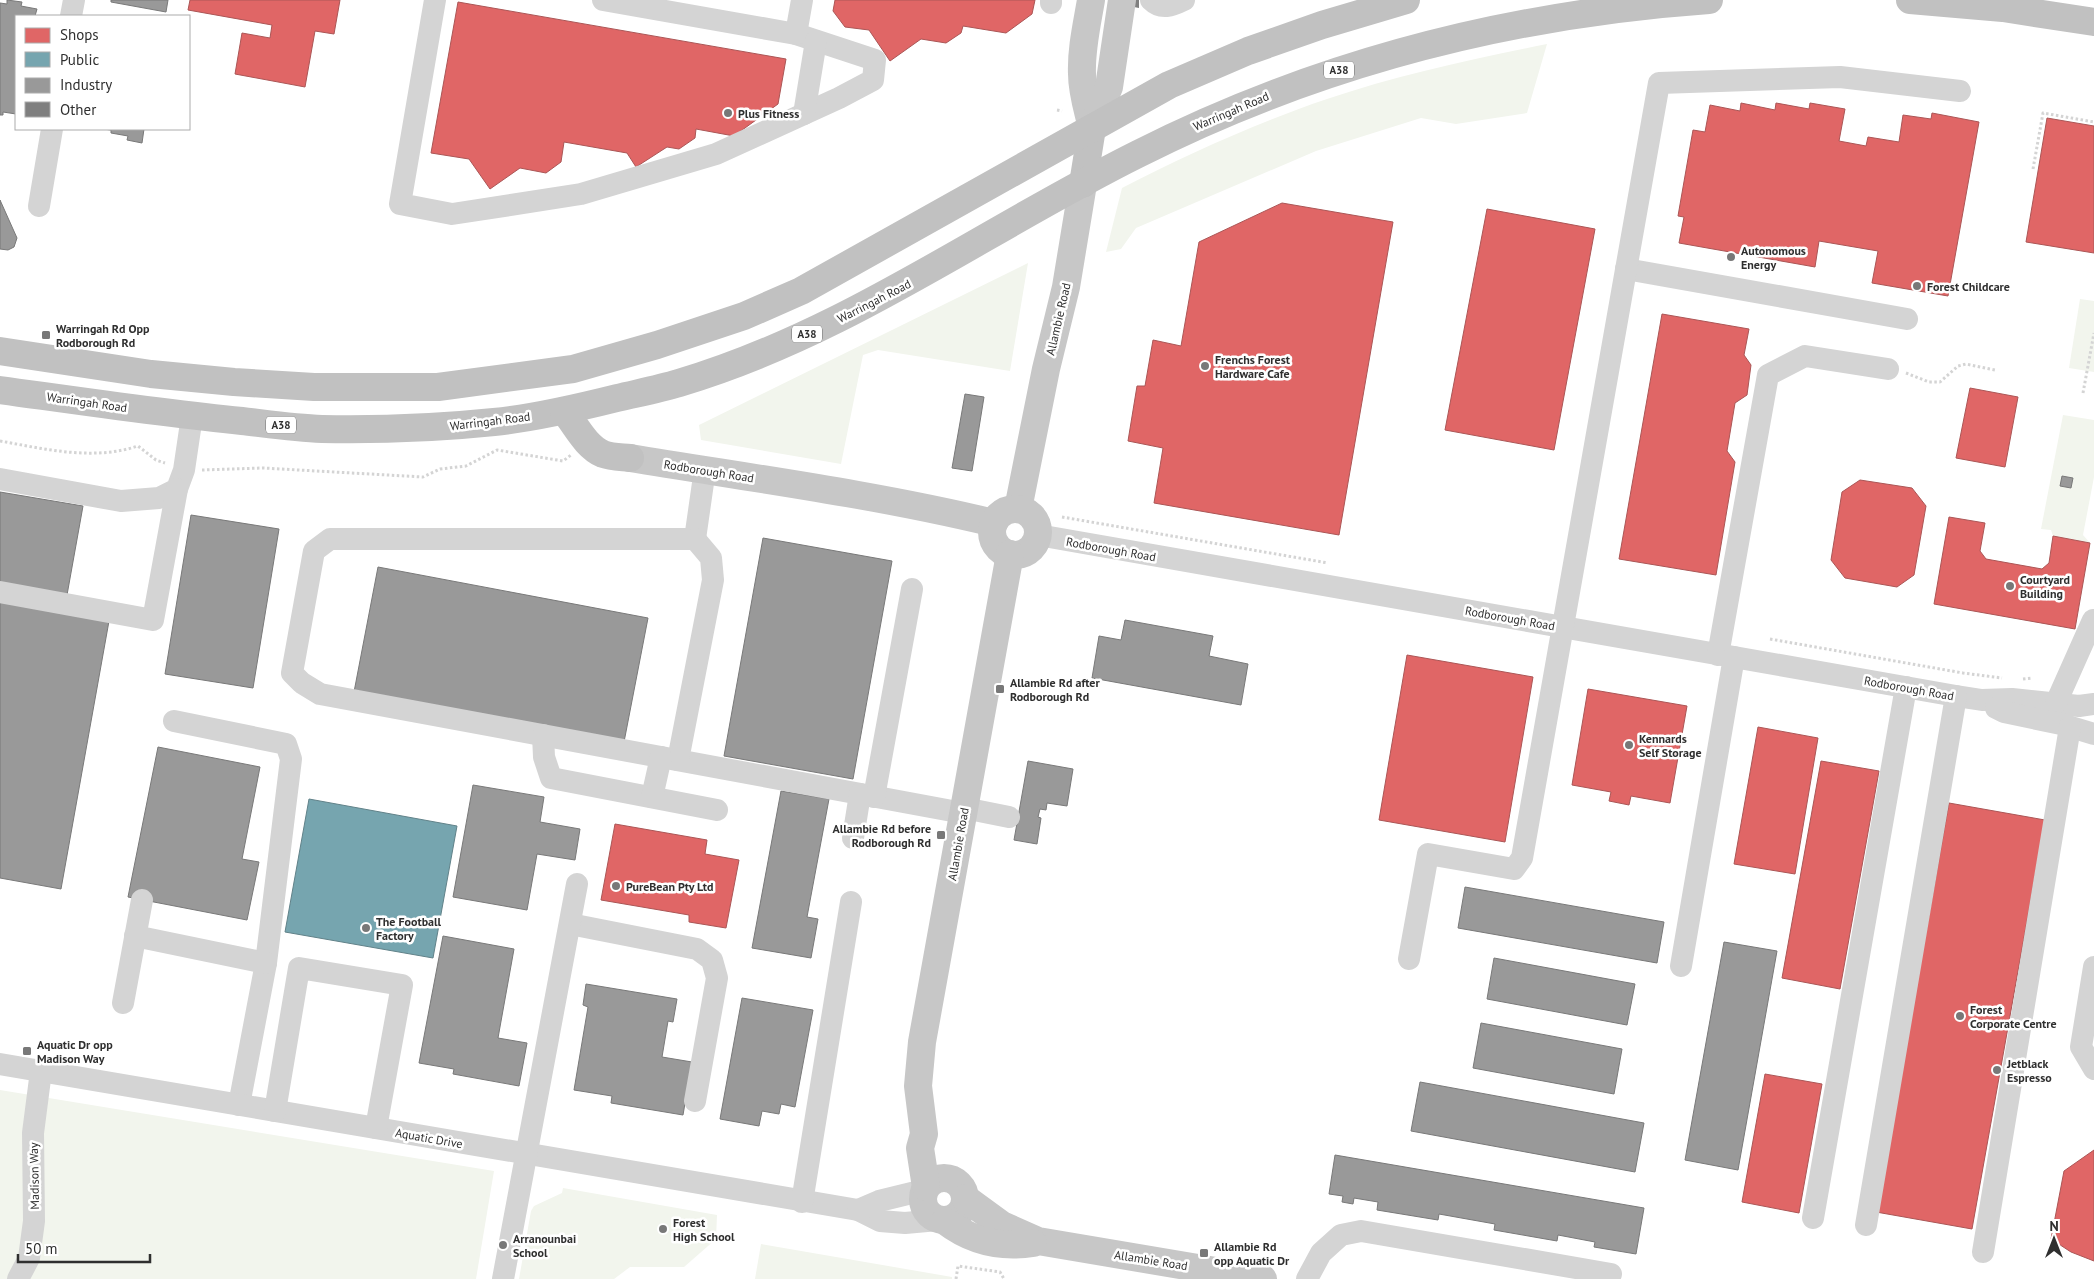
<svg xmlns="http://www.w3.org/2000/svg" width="2094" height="1279" viewBox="0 0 2094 1279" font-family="'PT Sans',sans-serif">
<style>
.green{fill:#f2f5ed}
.shops{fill:#e06666;stroke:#ab5656}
.public{fill:#76a5af;stroke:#618289}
.industry{fill:#999;stroke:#797979}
.building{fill:#7f7f7f}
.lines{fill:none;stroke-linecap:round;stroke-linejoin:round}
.path{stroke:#d4d4d4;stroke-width:3;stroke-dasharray:2.5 2.5;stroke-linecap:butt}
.minor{stroke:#d4d4d4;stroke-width:22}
.major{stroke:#c7c7c7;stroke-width:28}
.highway{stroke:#c1c1c1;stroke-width:28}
.poi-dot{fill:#787878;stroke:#fff;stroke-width:2}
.labels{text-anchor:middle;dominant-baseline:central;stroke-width:5;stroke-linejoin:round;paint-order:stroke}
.shield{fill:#fff;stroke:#6d6d6d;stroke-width:1}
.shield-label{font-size:11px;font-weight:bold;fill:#2f2f2f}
.street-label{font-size:12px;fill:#2f2f2f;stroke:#fff}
.poi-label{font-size:12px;font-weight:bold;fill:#2f2f2f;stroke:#fff;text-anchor:start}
</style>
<rect width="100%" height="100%" fill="#fff"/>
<g class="green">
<path d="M 1547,44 L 1527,113 L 1456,124 L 1421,118 L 1316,151 L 1136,228 L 1121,249 L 1106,252 L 1122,188 C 1185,155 1259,122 1327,99 C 1398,75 1472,59 1547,44 Z"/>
<path d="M 1028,263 L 1010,371 L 878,350 L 863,355 L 841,464 L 701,440 L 699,425 Z"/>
<path d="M 2080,299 L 2094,301 L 2094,372 L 2069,368 Z"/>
<path d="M 2063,415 L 2094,420 L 2094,477 L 2083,535 L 2090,543 L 2053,536 L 2051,530 L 2041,529 Z"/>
<path d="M 0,1090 L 494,1171 L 476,1279 L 0,1279 Z"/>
<path d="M 563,1188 L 717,1215 L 716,1239 L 684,1267 L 630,1267 L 614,1279 L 519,1279 L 531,1211 L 534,1206 L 562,1193 Z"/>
<path d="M 761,1244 L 952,1277 L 952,1279 L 755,1279 Z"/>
</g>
<g class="shops">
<path d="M 190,0 L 340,0 L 334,34 L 315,31 L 305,87 L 235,74 L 242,33 L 270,38 L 272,25 L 188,10 Z"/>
<path d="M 835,0 L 1035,0 L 1032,14 L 1006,33 L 963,26 L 961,33 L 946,43 L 921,39 L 890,61 L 869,30 L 845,27 L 833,11 Z"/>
<path d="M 458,2 L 786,59 L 778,104 L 734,136 L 696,129 L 695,138 L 679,149 L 667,147 L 636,167 L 627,153 L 564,142 L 561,162 L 546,173 L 520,168 L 490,189 L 469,159 L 431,153 Z"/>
<path d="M 1741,103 L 1775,110 L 1776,103 L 1809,109 L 1810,103 L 1845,109 L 1839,141 L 1866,146 L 1868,137 L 1899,142 L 1903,115 L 1931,119 L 1932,113 L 1979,122 L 1948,296 L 1872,283 L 1878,251 L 1819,241 L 1815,267 L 1679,243 L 1684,217 L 1678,216 L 1693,130 L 1705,132 L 1710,105 L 1740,111 Z"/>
<path d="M 2047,118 L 2094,126 L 2094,253 L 2026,242 Z"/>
<path d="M 1282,203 L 1393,222 L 1339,535 L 1154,503 L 1163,448 L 1128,441 L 1137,386 L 1145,386 L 1153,340 L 1181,346 L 1199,242 Z"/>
<path d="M 1487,209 L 1595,229 L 1554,450 L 1445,430 Z"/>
<path d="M 1662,314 L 1749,329 L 1744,355 L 1751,365 L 1747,395 L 1735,403 L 1727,451 L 1735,462 L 1716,575 L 1619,559 Z"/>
<path d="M 1970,388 L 2018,397 L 2005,467 L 1956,458 Z"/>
<path d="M 1860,480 L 1912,488 L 1926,506 L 1914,575 L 1897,587 L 1845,578 L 1831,560 L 1842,492 Z"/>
<path d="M 1949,517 L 1985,523 L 1980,551 L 1986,559 L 2042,569 L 2049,563 L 2053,536 L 2090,543 L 2075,629 L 1934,604 Z"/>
<path d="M 1407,655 L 1533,677 L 1505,842 L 1379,820 Z"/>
<path d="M 1588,689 L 1687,706 L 1670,803 L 1631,796 L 1629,805 L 1609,801 L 1611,792 L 1572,785 Z"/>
<path d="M 1758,727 L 1818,738 L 1795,874 L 1734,864 Z"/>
<path d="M 1821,761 L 1879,771 L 1840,989 L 1782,978 Z"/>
<path d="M 1949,803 L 2045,820 L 1972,1229 L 1876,1212 Z"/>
<path d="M 615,824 L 707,840 L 705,854 L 739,860 L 726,928 L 689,922 L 689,915 L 601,900 Z"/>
<path d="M 1765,1074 L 1822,1084 L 1799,1213 L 1742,1202 Z"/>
<path d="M 2094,1150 L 2094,1261 L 2071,1252 L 2051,1239 L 2064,1171 Z"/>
</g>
<path class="public" d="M 309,799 L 457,826 L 433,958 L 285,932 Z"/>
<g class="industry">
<path d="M 7,0 L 22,2 L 21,6 L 37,9 L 35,16 L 16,16 L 16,114 L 3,112 L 3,115 L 0,115 L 0,3 L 7,4 Z"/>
<path d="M 111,0 L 168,0 L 166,12 L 111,2 Z"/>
<path d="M 103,129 L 144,129 L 142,143 L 127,140 L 128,136 L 111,133 L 111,130 Z"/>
<path d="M 0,200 L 17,238 L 14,247 L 8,250 L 0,249 Z"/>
<path d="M 965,394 L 984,397 L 972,471 L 952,468 Z"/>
<path d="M 2062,476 L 2073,478 L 2071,488 L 2060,486 Z"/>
<path d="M 0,492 L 83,506 L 67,595 L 0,584 Z"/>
<path d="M 191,515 L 279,529 L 253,688 L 165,674 Z"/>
<path d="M 763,538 L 892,561 L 853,779 L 724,756 Z"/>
<path d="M 378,567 L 648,618 L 624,742 L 354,692 Z"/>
<path d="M 0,602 L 109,621 L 61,889 L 0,878 Z"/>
<path d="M 1125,620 L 1213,636 L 1209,656 L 1248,664 L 1241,705 L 1092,678 L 1099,636 L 1121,640 Z"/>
<path d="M 158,747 L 260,767 L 242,859 L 259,862 L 247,920 L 128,897 Z"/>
<path d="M 1028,761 L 1073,769 L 1067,806 L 1047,803 L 1046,810 L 1040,809 L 1038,817 L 1041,818 L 1037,844 L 1014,840 Z"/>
<path d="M 473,785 L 544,797 L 540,822 L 580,829 L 575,860 L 537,854 L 527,910 L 453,897 Z"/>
<path d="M 781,791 L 829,799 L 807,917 L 818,919 L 811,958 L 752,948 Z"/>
<path d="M 1465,887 L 1664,922 L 1657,963 L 1458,928 Z"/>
<path d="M 443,936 L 514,949 L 498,1038 L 527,1043 L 519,1086 L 453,1074 L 454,1069 L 419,1063 Z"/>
<path d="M 1724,942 L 1777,951 L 1738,1170 L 1685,1160 Z"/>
<path d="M 1494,958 L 1635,984 L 1627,1025 L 1487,999 Z"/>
<path d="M 586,984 L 677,999 L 673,1022 L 668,1021 L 662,1057 L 692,1062 L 683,1115 L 611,1103 L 612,1096 L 574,1090 L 588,1007 L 583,1005 Z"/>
<path d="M 742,998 L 813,1010 L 795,1107 L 781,1104 L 779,1114 L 762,1111 L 759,1126 L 720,1119 Z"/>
<path d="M 1481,1023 L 1622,1049 L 1614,1094 L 1473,1068 Z"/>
<path d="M 1420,1082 L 1644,1123 L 1635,1172 L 1411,1131 Z"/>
<path d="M 1335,1155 L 1644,1208 L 1636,1254 L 1594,1247 L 1595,1242 L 1558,1235 L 1557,1241 L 1494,1230 L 1495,1224 L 1439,1214 L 1438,1220 L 1377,1210 L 1378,1202 L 1354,1198 L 1353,1204 L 1342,1202 L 1343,1196 L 1329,1194 Z"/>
</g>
<path class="building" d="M 1135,0 L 1139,0 L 1139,8 L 1134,7 Z"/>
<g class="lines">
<g class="path">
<path d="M 1057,110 L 1062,111"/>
<path d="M 2033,169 L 2043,113 L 2094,122"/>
<path d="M 1906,373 L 1929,382 L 1940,382 L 1958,366 L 1966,364 L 1995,370"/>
<path d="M 2083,393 L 2094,333"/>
<path d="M 0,441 C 45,449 93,461 138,446 L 156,460 L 165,463"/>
<path d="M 202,470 L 263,468 L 423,477 L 440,469 L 466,466 L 497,450 L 563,461 L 571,455"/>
<path d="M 1062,517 L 1328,563"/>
<path d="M 1770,639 L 1963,673 L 2002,678"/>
<path d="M 2023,679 L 2032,678"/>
<path d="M 956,1279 L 958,1266 L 1000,1272 L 1004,1279"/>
</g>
<g class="minor">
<path d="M 435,0 L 400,204 L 452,214 L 581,194 L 716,154 L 839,98 L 873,80 L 875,60 L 796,34"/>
<path d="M 603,0 L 796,34 L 802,0"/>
<path d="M 1151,0 C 1161,10 1172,6 1184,0"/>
<path d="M 1051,3 L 1051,0"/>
<path d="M 71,16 L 74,0"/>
<path d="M 804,114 L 816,41"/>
<path d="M 39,206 L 52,129"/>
<path d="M 1626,269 L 1907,319"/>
<path d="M 705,469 L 695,539 L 330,539 L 314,551 L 292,673 L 302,683 L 320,694 L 963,813"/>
<path d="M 0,479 L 121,501 L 159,498 L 177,489 L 184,470 L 192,416"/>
<path d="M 1038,535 L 1956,696 L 1982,700 L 2012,699 L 2079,706 L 2094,704"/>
<path d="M 0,592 L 153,620 L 177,489"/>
<path d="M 1718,655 L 1768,375 L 1805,356 L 1888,369"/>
<path d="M 2056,703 L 2093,620"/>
<path d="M 1996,708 L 2004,712 L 2061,724 L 2094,734"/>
<path d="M 174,721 L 286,744 L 291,759 L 266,963 L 239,1105"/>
<path d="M 543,735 L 544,757 L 551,778 L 717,810"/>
<path d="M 678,760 L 713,580 L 711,558 L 695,539"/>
<path d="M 652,797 L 661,757"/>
<path d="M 874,797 L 912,589"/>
<path d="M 964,808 L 1009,817"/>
<path d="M 853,838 L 860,794"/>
<path d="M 570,924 L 697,949 L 712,960 L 717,978 L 695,1101"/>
<path d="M 135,936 L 266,963"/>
<path d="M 1409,959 L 1428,854 L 1514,869 L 1522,858 L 1659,83 L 1840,77 L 1960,91"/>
<path d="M 1681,966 L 1734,657"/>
<path d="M 2094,967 L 2081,1047 L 2094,1069"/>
<path d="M 123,1003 L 142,900"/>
<path d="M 0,1064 L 858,1210 L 880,1221 L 905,1223 L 938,1220"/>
<path d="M 275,1111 L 299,968 L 402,985 L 376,1128"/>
<path d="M 802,1202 L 851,902"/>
<path d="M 858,1210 L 879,1201 L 924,1190"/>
<path d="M 1813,1218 L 1906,687"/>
<path d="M 1866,1225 L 1956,696"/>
<path d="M 1983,1252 L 2070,727"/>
<path d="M 18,1279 L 29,1258 L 34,1221 L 33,1133 L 41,1071"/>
<path d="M 503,1279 L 577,884"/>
<path d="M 1307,1279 L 1321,1253 L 1341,1235 L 1361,1231 L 1611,1274"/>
</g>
<g class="major">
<path d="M 1091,0 C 1087,24 1081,49 1082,74 C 1082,93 1088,110 1092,128"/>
<path d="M 1092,128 L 1109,87 L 1122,0"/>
<path d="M 630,458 C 751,478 874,494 994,523"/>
<path d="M 1018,509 L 1046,369 L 1066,287 L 1083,184"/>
<circle cx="1015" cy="532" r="23"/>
<circle cx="944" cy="1199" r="21"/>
<path d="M 926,1187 L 920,1148 L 924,1134 L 918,1086 L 922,1042 L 1010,554"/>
<path d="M 965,1198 L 1002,1225 L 1038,1241 L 1263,1279"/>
<path d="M 945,1221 C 971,1241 1001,1248 1033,1243"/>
</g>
<g class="highway">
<path d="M 1910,0 L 2003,8 L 2094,22"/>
<path d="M 1083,184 L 1092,128"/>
<path d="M 0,351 L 151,374 L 234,382 L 314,387 L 438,387 L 573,369 L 657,345 L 744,316 L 801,291 L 1169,85 L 1248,51 L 1322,25 L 1406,0"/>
<path d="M 0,390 C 80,401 161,413 242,421 C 268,424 295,428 322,429 C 379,430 437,428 494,422 C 535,418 577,408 617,398 C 638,393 659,389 679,383 C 847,333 983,231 1138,154 C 1316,64 1510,14 1709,0"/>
<path d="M 564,411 C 576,425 585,446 603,454 C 611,457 621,457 630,458"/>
</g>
</g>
<g class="poi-dot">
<circle cx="728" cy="113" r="5"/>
<circle cx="1731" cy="257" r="5"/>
<circle cx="1917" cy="286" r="5"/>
<rect x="41" y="330" width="10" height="10" rx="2.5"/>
<circle cx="1205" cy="366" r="5"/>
<circle cx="2010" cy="586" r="5"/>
<rect x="995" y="684" width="10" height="10" rx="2.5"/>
<circle cx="1629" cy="745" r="5"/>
<rect x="936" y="830" width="10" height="10" rx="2.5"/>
<circle cx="616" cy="886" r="5"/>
<circle cx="366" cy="928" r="5"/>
<circle cx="1960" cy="1016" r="5"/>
<rect x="22" y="1046" width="10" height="10" rx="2.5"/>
<circle cx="1997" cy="1070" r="5"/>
<circle cx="663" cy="1229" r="5"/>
<circle cx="503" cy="1245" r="5"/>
<rect x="1199" y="1248" width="10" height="10" rx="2.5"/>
</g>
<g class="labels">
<g class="shield">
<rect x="1324" y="61.5" width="30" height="17" rx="4"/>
<rect x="792" y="325.5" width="30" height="17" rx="4"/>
<rect x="266" y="416.5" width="30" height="17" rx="4"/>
</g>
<g class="shield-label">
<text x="1339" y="70">A38</text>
<text x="807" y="334">A38</text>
<text x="281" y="425">A38</text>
</g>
<g class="street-label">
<text transform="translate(1231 111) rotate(-23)">Warringah Road</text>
<text transform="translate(874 301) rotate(-27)">Warringah Road</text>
<text transform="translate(1058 319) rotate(-77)">Allambie Road</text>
<text transform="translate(87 402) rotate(8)">Warringah Road</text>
<text transform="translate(490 421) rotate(-7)">Warringah Road</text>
<text transform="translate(709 471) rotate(9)">Rodborough Road</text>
<text transform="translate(1111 549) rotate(10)">Rodborough Road</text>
<text transform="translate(1510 618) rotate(10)">Rodborough Road</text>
<text transform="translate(1909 688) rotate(10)">Rodborough Road</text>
<text transform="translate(958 844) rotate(-80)">Allambie Road</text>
<text transform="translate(429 1138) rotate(10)">Aquatic Drive</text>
<text transform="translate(34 1176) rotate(-91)">Madison Way</text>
<text transform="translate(1151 1260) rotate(9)">Allambie Road</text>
</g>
<g class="poi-label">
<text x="738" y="113">Plus Fitness</text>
<text x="1741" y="250">Autonomous<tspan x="1741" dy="14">Energy</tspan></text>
<text x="1927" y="286">Forest Childcare</text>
<text x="56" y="328">Warringah Rd Opp<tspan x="56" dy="14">Rodborough Rd</tspan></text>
<text x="1215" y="359">Frenchs Forest<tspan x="1215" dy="14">Hardware Cafe</tspan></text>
<text x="2020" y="579">Courtyard<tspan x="2020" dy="14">Building</tspan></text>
<text x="1010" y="682">Allambie Rd after<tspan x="1010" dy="14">Rodborough Rd</tspan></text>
<text x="1639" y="738">Kennards<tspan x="1639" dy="14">Self Storage</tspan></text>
<text x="931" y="828" text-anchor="end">Allambie Rd before<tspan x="931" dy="14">Rodborough Rd</tspan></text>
<text x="626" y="886">PureBean Pty Ltd</text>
<text x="376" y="921">The Football<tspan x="376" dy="14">Factory</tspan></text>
<text x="1970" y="1009">Forest<tspan x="1970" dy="14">Corporate Centre</tspan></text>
<text x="37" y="1044">Aquatic Dr opp<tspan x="37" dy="14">Madison Way</tspan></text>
<text x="2007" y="1063">Jetblack<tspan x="2007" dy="14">Espresso</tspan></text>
<text x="673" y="1222">Forest<tspan x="673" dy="14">High School</tspan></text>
<text x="513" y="1238">Arranounbai<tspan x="513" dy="14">School</tspan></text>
<text x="1214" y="1246">Allambie Rd<tspan x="1214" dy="14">opp Aquatic Dr</tspan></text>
</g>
</g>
<rect x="15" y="15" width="175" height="115" fill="#ffffff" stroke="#acacac"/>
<rect x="25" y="28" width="25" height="15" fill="#e06666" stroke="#acacac"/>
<text x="60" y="40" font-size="15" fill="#2f2f2f">Shops</text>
<rect x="25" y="52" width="25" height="15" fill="#76a5af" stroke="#acacac"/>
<text x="60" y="65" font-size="15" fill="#2f2f2f">Public</text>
<rect x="25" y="78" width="25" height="15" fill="#999999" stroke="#acacac"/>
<text x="60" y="90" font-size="15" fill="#2f2f2f">Industry</text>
<rect x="25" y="102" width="25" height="15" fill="#7f7f7f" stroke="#acacac"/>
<text x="60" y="115" font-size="15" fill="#2f2f2f">Other</text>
<g transform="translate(2054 1239)" stroke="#ffffff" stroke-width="4" paint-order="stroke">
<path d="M0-4L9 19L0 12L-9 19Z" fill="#2f2f2f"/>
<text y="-8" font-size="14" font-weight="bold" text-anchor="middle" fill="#2f2f2f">N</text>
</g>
<path d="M18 1254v8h132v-8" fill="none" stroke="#2f2f2f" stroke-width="2.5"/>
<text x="25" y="1254" font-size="15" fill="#2f2f2f" stroke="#ffffff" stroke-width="4" paint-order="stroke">50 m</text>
</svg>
